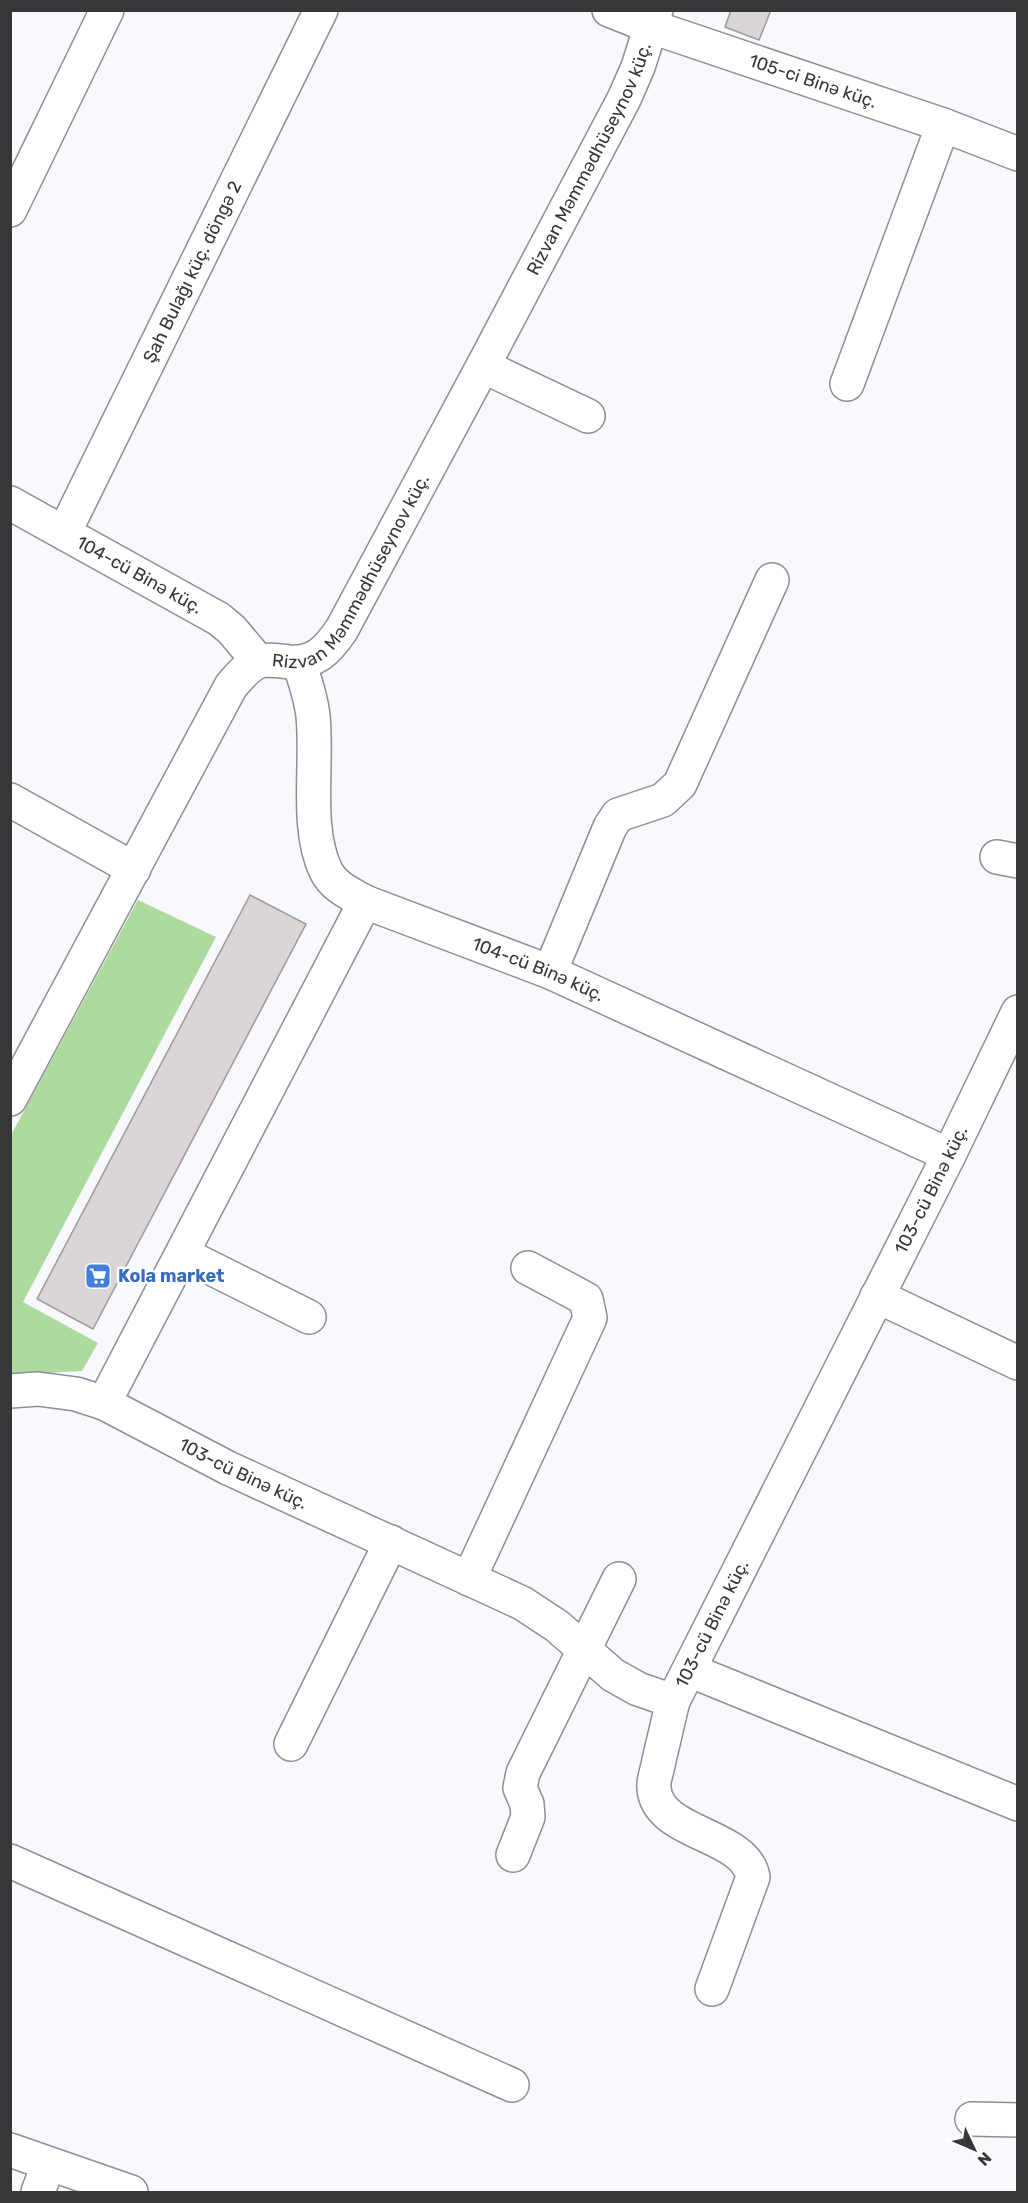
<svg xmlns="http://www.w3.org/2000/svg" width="1028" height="2203" viewBox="0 0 1028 2203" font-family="Rubik,sans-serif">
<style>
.green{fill:#adda9d}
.building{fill:#dbd5d7;stroke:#9f999b;stroke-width:1.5}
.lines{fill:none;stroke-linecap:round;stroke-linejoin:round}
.minor-casing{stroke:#8d8f94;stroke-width:36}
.tertiary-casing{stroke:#8d8f94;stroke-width:36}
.minor{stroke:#fff;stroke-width:33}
.tertiary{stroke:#fff;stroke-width:33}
.labels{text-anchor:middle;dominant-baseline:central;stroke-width:5;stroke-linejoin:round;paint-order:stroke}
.street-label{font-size:18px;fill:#363739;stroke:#fff}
.shop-label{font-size:18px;font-weight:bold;fill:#366cbe;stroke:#fff;text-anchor:start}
</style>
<rect width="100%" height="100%" fill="#f7f9ff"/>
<path class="green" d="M 138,900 L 216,937 L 23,1302 L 98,1343 L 82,1371 L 11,1375 L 11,1135 Z"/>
<g class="building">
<path d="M 731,10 L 771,10 L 759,40 L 725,27 Z"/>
<path d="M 250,895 L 306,924 L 93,1329 L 37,1299 Z"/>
</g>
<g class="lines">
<defs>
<g id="minor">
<path id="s1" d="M 609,10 L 652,27 L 943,125 L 1018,154"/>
<path d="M 10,210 L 107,10"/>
<path d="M 483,366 L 588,416"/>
<path d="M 847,384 L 943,125"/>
<path id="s2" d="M 10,503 L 219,619 L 232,630 L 258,661"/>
<path id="s3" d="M 64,533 L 321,10"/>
<path id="s4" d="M 299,663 C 305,680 311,698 313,716 C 318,764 305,828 326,871 C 334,887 351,894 365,902 L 550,972 L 949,1155"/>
<path d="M 10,800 L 134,869"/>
<path d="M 997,857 L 1018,861"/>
<path d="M 550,972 L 610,827 L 618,815 L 663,800 L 680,784 L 772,580"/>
<path d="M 183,1254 L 309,1317"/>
<path d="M 877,1296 L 1018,1363"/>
<path id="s5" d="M 10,1391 L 38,1389 L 76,1394 L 104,1403 L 228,1468 L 522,1603 L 557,1626 L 613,1675 L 638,1689 L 673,1701 L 949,1155 L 1018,1012"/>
<path d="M 104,1403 L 365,902"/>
<path d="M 469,1579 L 590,1318 L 586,1299 L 528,1268"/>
<path d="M 689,1670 L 1018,1804"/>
<path d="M 673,1701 C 668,1721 664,1740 659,1760 C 658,1769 653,1779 654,1788 C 657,1835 745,1833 753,1877 L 712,1989"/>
<path d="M 291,1744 L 391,1542"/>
<path d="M 513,1855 L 528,1817 L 527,1804 L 520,1788 L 523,1773 L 619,1579"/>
<path d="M 10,1861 L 512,2085"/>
<path d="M 972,2119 L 1018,2120"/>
<path d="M 10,2150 L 131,2192"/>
<path d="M 38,2192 L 48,2165"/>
</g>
<g id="tertiary">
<path id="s6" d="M 10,1099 L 231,686 C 239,677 248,665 260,661 C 269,659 280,661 289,662 C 315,664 328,650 342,629 L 483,366 L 624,99 L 638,67 L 656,10"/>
</g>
</defs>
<use href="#minor" class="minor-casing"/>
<use href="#tertiary" class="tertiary-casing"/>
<use href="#minor" class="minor"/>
<use href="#tertiary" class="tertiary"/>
</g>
<defs>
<symbol id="supermarket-square" viewBox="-11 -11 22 22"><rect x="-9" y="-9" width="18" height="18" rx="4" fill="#3f7fe0" stroke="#fff"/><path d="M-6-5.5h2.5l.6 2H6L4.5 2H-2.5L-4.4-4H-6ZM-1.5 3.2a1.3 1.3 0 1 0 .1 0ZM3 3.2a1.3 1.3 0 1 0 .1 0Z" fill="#fff"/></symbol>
</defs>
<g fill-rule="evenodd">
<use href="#supermarket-square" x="83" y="1261" width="30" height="30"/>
</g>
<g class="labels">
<g class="street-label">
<text stroke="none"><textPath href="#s1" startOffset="216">105-ci Binə küç.</textPath></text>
<text stroke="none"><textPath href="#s6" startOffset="1134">Rizvan Məmmədhüseynov küç.</textPath></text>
<text stroke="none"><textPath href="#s3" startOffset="291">Şah Bulağı küç. döngə 2</textPath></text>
<text stroke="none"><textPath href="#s6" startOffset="648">Rizvan Məmmədhüseynov küç.</textPath></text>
<text stroke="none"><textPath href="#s2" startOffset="148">104-cü Binə küç.</textPath></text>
<text stroke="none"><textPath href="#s4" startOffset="448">104-cü Binə küç.</textPath></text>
<text stroke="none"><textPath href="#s5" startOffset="1314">103-cü Binə küç.</textPath></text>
<text stroke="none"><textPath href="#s5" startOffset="252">103-cü Binə küç.</textPath></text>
<text stroke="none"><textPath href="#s5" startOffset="828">103-cü Binə küç.</textPath></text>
</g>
<g class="shop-label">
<text x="118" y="1276">Kola market</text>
</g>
</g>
<rect width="1028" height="2203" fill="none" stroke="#363739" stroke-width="24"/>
<g transform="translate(974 2149) rotate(134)" stroke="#ffffff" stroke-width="4.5" paint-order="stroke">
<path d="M0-4.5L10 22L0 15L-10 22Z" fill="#363739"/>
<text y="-9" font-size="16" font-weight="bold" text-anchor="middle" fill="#363739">N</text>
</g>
</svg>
